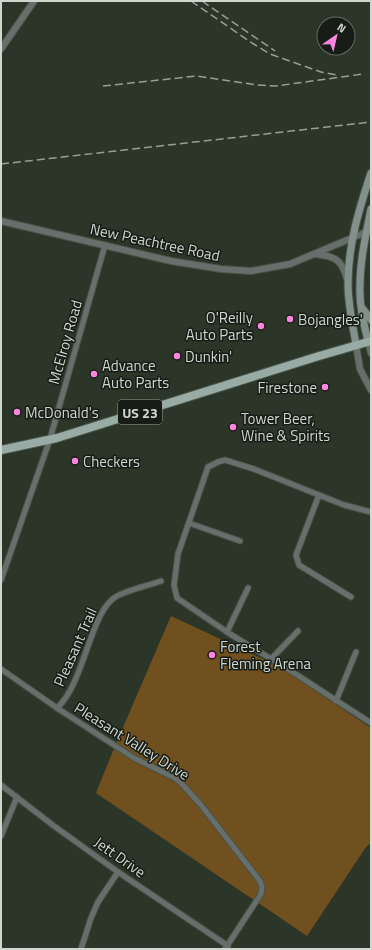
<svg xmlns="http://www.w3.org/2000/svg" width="372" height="950" viewBox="0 0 372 950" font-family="'Titillium Web',sans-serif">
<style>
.green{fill:#70501e}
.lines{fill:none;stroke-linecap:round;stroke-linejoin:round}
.minor-casing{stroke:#495347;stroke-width:7}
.tertiary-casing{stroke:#495347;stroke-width:8}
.secondary-casing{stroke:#495347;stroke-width:9}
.primary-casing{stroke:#495347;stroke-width:10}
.minor{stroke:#666f6c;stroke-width:5}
.tertiary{stroke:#666f6c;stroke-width:6}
.secondary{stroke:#82918c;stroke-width:7}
.primary{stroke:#98aba5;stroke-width:8}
.rail{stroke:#969f95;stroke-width:1.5;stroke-dasharray:8 4;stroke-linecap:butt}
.poi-dot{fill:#ff85df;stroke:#171c16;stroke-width:1.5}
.labels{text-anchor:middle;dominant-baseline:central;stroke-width:3;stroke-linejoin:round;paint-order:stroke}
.shield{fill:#171c16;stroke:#989f98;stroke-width:1}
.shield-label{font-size:14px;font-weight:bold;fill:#d0d7cf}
.street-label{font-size:15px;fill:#d0d7cf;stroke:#171c16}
.poi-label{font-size:15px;fill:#d0d7cf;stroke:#171c16;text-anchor:start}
</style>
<rect width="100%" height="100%" fill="#2b3629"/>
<path class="green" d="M 171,616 L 282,668 L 371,728 L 371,843 L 366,847 L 307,936 L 96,793 L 115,746 Z"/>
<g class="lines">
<defs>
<g id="minor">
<path d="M 319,495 L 296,555 L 299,565 L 351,597"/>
<path d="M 371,512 L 344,505 L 254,469 L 225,460 L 218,462 L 208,467 L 178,554 L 174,585 L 177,598 L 230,634 L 291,671 L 371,723"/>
<path d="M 189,523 L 240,541"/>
<path d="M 1,580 L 50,439 L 105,245"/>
<path d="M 227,632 L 248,588"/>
<path d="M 271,659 L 298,631"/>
<path d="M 1,669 L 57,708 L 134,758 L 173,777 L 180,782 L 201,805 L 260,881 L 262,887 L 261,894 L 225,949"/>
<path d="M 336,701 L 356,652"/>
<path d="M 57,708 C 85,683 90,610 117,596 C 131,589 147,586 161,581"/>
<path d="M 1,785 L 54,826 L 118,872 L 228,946"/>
<path d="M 1,836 L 17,797"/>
<path d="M 81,949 L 91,918 L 98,902 L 118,872"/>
</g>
<g id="tertiary">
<path d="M 1,49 L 34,1"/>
<path d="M 1,221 L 171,261 L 221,269 L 251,271 L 290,264 L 371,230"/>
<path d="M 315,254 C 334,256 342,259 347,279"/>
<path d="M 368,341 L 371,353"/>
<path d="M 356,345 L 360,369 L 371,390"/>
</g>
<g id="secondary">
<path d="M 363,309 L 371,320"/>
<path d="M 368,341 C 364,324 359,305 360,286 C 360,260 366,234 371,209"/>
<path d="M 356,345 C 353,325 348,305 348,284 C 348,245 359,209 371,173"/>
</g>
<path id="primary" d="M 1,450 L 57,438 L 319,356 L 371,341"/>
</defs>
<use href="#minor" class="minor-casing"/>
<use href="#tertiary" class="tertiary-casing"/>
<use href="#secondary" class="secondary-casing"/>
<use href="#primary" class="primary-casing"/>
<use href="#minor" class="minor"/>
<use href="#tertiary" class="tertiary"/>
<use href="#secondary" class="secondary"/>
<use href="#primary" class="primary"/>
<g class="rail">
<path d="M 191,1 L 252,43 L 270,54 L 321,72 L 337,75"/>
<path d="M 202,1 L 275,51"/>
<path d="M 103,86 L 197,76 L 257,85 L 276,86 L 363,74"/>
<path d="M 1,164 L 371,122"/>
</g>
</g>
<g class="poi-dot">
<circle cx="290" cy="319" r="4"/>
<circle cx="261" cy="326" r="4"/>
<circle cx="177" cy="356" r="4"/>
<circle cx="94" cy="374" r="4"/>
<circle cx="325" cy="387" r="4"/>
<circle cx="17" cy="412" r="4"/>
<circle cx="233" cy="427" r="4"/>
<circle cx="75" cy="461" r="4"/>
<circle cx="212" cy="655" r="4"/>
</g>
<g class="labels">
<rect class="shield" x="118" y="400" width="44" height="24" rx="3"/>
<g class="shield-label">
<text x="140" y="412">US 23</text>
</g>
<g class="street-label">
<text transform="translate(155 242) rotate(12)">New Peachtree Road</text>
<text transform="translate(65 342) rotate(-74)">McElroy Road</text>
<text transform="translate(75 647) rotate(-66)">Pleasant Trail</text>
<text transform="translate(132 741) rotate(32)">Pleasant Valley Drive</text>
<text transform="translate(120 857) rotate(35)">Jett Drive</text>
</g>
<g class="poi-label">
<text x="253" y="317" text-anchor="end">O'Reilly<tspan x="253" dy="17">Auto Parts</tspan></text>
<text x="298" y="319">Bojangles'</text>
<text x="185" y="356">Dunkin'</text>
<text x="102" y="365">Advance<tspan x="102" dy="17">Auto Parts</tspan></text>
<text x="317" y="387" text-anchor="end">Firestone</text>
<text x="25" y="412">McDonald's</text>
<text x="241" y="418">Tower Beer,<tspan x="241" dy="17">Wine &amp; Spirits</tspan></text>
<text x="83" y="461">Checkers</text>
<text x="220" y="646">Forest<tspan x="220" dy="17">Fleming Arena</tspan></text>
</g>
</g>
<rect width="372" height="950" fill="none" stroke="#d0d7cf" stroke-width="4"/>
<g transform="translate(336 36) rotate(34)"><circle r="19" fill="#171c16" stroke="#616760"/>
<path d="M0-3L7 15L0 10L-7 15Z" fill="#ff85df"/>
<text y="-6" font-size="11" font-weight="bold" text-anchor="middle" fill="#d0d7cf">N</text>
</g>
</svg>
